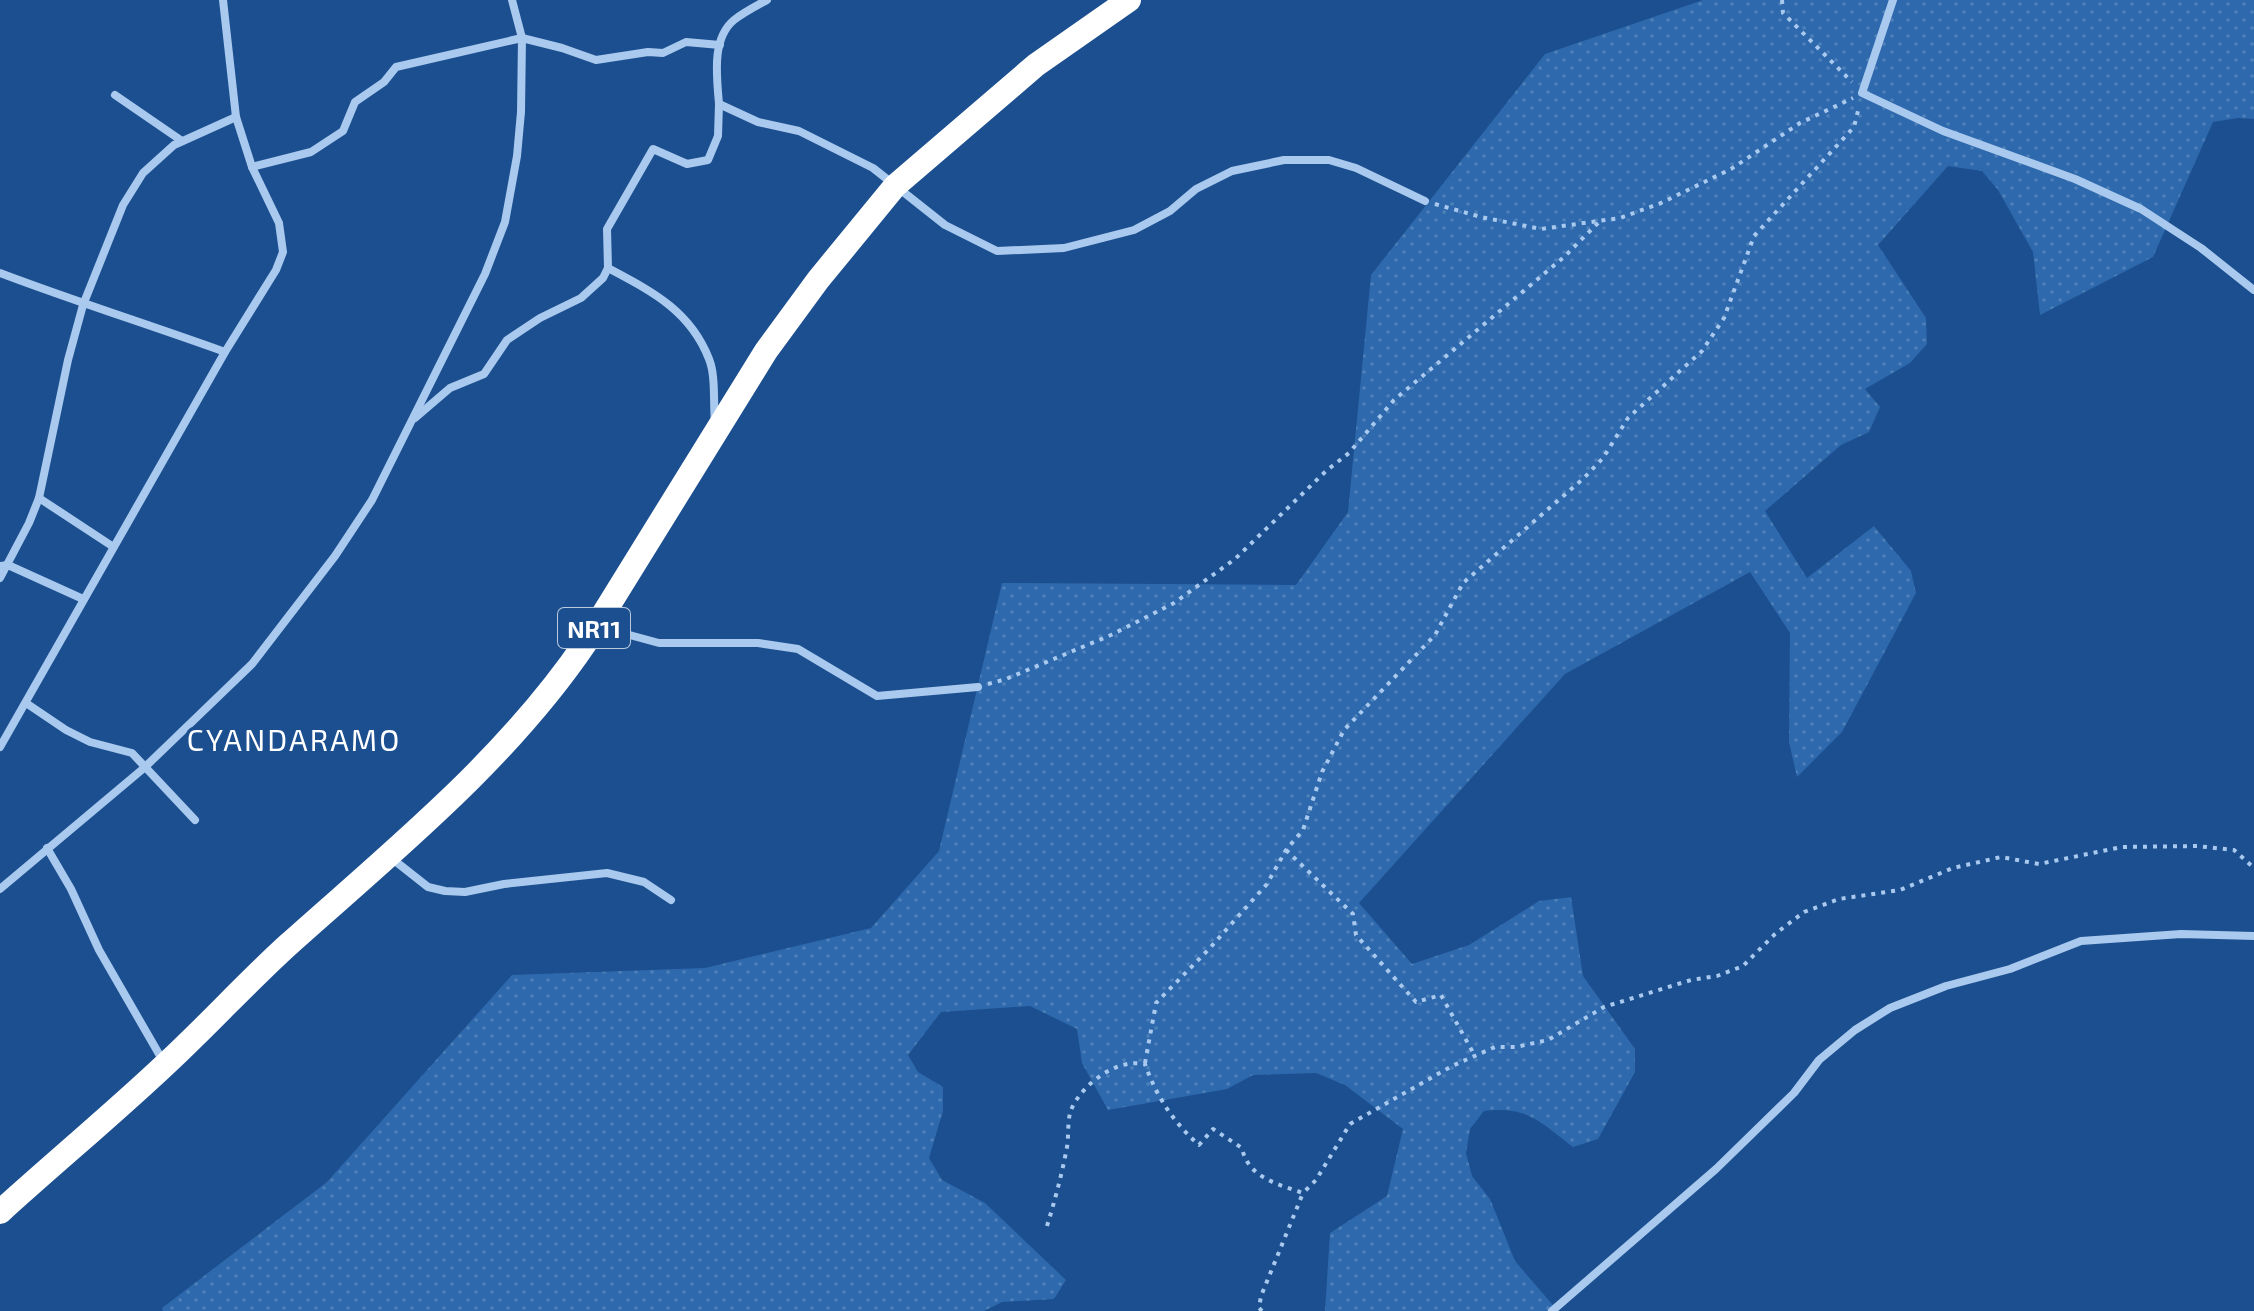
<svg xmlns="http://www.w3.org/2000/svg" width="2254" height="1311" viewBox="0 0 2254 1311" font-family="'Exo 2',sans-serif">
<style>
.grass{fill:url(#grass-dots)}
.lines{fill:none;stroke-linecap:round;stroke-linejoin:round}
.path{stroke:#a9c9ee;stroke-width:4;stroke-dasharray:4 6;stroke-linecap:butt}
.street{stroke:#a9c9ee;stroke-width:8}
.highway{stroke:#fff;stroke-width:24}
.labels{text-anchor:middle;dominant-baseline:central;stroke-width:7;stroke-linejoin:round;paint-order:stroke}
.shield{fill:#1b4f8f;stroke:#bbcadd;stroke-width:2}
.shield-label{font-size:24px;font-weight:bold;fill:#fff}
.quarter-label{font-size:30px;letter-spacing:2px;fill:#fff;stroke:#1b4f8f}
</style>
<defs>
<pattern id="grass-dots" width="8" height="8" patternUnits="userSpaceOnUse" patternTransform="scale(2)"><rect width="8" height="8" fill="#2e69ad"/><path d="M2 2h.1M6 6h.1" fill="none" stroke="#4d80b9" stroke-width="1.8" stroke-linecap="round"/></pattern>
</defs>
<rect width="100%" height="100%" fill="#1b4f8f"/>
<path class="grass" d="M 1703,0 L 2254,0 L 2254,119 L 2238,118 L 2213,122 L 2153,257 L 2040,315 L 2033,252 L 1998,190 L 1982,171 L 1948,166 L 1878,245 L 1926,318 L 1927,344 L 1910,363 L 1865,389 L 1880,407 L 1869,432 L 1841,445 L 1765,511 L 1807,578 L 1874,526 L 1911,571 L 1916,593 L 1842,732 L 1797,777 L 1789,742 L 1790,633 L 1750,572 L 1565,674 L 1359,903 L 1412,964 L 1469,945 L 1539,901 L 1571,897 L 1583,976 L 1635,1049 L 1635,1072 L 1598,1139 L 1573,1147 C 1540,1122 1528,1106 1484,1111 L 1470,1129 L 1466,1153 L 1472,1176 L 1490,1199 L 1515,1261 L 1558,1311 L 1325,1311 L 1330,1233 L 1387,1196 L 1403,1129 L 1345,1085 L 1316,1073 L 1253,1075 L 1227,1089 L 1108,1110 L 1082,1063 L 1077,1029 L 1030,1006 L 941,1012 L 908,1055 L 918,1072 L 943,1087 L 943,1111 L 929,1158 L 942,1180 L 985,1203 L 1066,1280 L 1054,1299 L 1002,1302 L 984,1311 L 163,1311 L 162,1308 L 327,1182 L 512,975 L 705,968 L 871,928 L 939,851 L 1002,583 L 1296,585 L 1348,512 L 1371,275 L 1545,54 Z"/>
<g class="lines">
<g class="path">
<path d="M 1782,0 L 1783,13 L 1852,82"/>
<path d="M 1435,204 L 1481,217 L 1541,229 L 1620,218 L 1661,203 L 1731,169 L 1800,123 L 1853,98"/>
<path d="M 988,684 L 1006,679 L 1111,635 L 1174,603 L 1235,559 L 1326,471 L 1349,453 L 1394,400 L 1564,257 L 1600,221"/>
<path d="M 1286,850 L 1353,914 L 1356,935 L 1416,1002 L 1441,995 L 1475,1056"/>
<path d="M 1145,1063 L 1156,1003 L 1209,949 L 1267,884 L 1286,850 L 1303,830 L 1322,772 L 1344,730 L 1435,635 L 1463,583 L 1584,478 L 1603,458 L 1628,418 L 1702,351 L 1724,318 L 1754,236 L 1854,127 L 1859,107"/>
<path d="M 1047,1226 C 1055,1200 1062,1174 1067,1147 C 1069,1136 1067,1121 1071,1110 C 1082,1084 1117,1058 1145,1064 C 1156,1096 1174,1123 1199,1145 L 1213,1129 L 1242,1148 C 1248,1178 1278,1184 1303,1193 L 1316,1180 L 1350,1124 L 1452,1066 L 1495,1047 L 1516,1047 L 1548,1040 L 1604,1007 L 1691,980 L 1717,976 L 1743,966 L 1775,934 L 1804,912 L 1839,899 L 1900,890 L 1953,868 L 2001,857 L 2039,864 L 2122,847 L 2197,846 L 2234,850 L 2254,868"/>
<path d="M 1262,1311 L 1259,1308 L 1261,1296 L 1303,1193"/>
</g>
<g class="street">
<path d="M 767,0 C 756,6 744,12 734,20 C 711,39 717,78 719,104 L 758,122 L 799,131 L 873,168 L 945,225 L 997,251 L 1064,248 L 1134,230 L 1170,211 L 1196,189 L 1232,171 L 1284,160 L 1329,160 L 1356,168 L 1425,201"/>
<path d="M 1893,0 L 1862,93 L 1943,131 L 2075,179 L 2141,209 L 2201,248 L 2254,290"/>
<path d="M 115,95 L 182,141"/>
<path d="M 252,167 L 311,152 L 343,131 L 355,102 L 384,82 L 396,67 L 522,38 L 562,48 L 596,60 L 648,52 L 663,53 L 686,42 L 720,45"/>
<path d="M 608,268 C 651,291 690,310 709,359 C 716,376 713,403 715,422"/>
<path d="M 0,273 C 74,301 150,325 225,352"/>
<path d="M 415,418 L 450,388 L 484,374 L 507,340 L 540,318 L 581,298 L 603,278 L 608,268 L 607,229 L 653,149 L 687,164 L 708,160 L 718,136 L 719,104"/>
<path d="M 39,498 L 112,546"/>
<path d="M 0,566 L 8,565 L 83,599"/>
<path d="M 0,578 L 29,523 L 39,498 L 68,360 L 83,305 L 123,205 L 143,173 L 174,145 L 236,117"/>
<path d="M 600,627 L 659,643 L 758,643 L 798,649 L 877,696 L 978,687"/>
<path d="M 26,703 L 66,730 L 90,742 L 132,753 L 195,820"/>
<path d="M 0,747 L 225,352 L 276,270 L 283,252 L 279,223 L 252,167 L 236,117 L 223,0"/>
<path d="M 47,848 L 71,889 L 99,950 L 163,1061"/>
<path d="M 390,857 L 428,887 L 445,891 L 465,892 L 504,884 L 607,873 L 644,882 L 671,900"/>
<path d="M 0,889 L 144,768 L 252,664 L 335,556 L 372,500 L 485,274 L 505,222 L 517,156 L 521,112 L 522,38 L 512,0"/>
<path d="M 1552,1311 L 1716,1169 L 1794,1093 L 1819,1060 L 1855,1030 L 1890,1008 L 1946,986 L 2010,969 L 2081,941 L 2181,934 L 2254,936"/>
</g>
<path class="highway" d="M 0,1212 C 55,1162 113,1114 167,1063 C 209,1024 247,982 289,944 C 394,850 507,759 586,642 L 766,351 L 818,280 L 895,186 L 1036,65 L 1129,0"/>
</g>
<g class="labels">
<rect class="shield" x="558" y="608" width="72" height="40" rx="6"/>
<g class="shield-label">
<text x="594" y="628">NR11</text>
</g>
<g class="quarter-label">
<text x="294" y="739">CYANDARAMO</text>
</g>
</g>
</svg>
